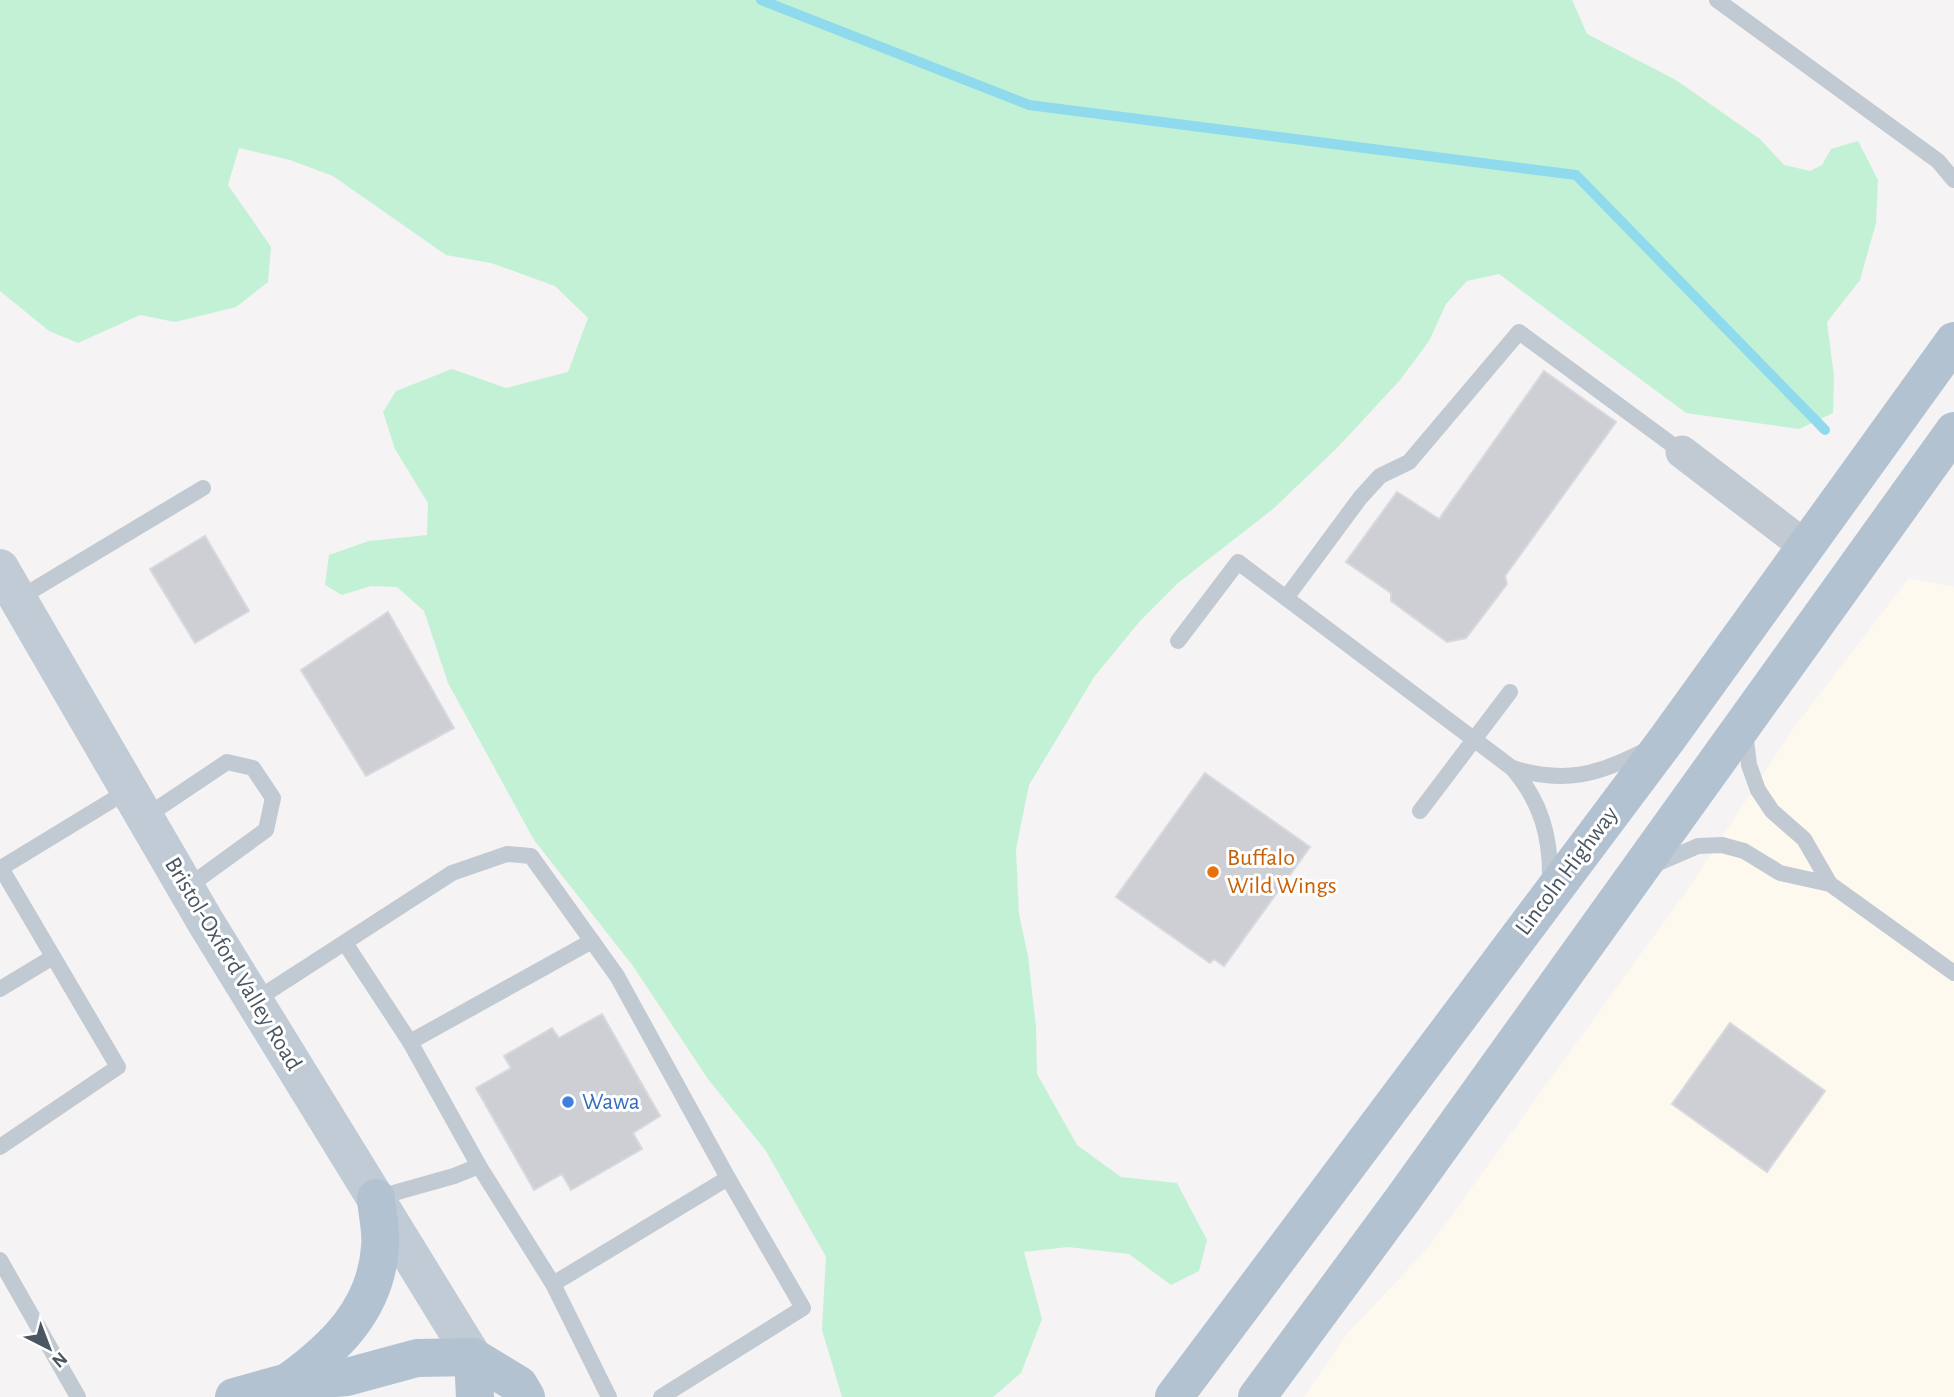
<svg xmlns="http://www.w3.org/2000/svg" width="1954" height="1397" viewBox="0 0 1954 1397" font-family="'Alegreya Sans',sans-serif">
<style>
.commercial{fill:#fdf9ef}
.green{fill:#c3f1d5}
.lines{fill:none;stroke-linecap:round;stroke-linejoin:round}
.stream{stroke:#90daee;stroke-width:10}
.building{fill:#cdcfd5;stroke:#d7d9de;stroke-width:2}
.service{stroke:#c1cad2;stroke-width:16}
.minor{stroke:#c1cad2;stroke-width:33}
.secondary{stroke:#c1cbd6;stroke-width:38}
.primary{stroke:#b3c2d1;stroke-width:38}
.food-dot{fill:#e8710a;stroke:#fff;stroke-width:2.5}
.shop-dot{fill:#3f7fe0;stroke:#fff;stroke-width:2.5}
.labels{text-anchor:middle;dominant-baseline:central;stroke-width:6;stroke-linejoin:round;paint-order:stroke}
.food-label{font-size:24px;fill:#c56008;stroke:#fff;text-anchor:start}
.street-label{font-size:24px;fill:#4a5661;stroke:#fff}
.shop-label{font-size:24px;fill:#366cbe;stroke:#fff;text-anchor:start}
</style>
<rect width="100%" height="100%" fill="#f5f3f3"/>
<path class="commercial" d="M 1909,578 L 1954,587 L 1954,1397 L 1304,1397 L 1347,1334 L 1428,1248 L 1690,886 L 1795,726 Z"/>
<path class="green" d="M 0,0 L 1572,0 L 1587,34 L 1676,80 L 1760,139 L 1784,165 L 1810,171 L 1822,165 L 1831,149 L 1858,141 L 1878,180 L 1876,223 L 1860,280 L 1827,322 L 1834,376 L 1833,413 L 1799,429 L 1686,413 L 1499,274 L 1467,281 L 1446,304 L 1429,341 L 1400,380 L 1338,447 L 1273,509 L 1178,583 L 1140,621 L 1094,677 L 1029,785 L 1016,849 L 1019,914 L 1028,956 L 1036,1027 L 1037,1074 L 1077,1145 L 1121,1177 L 1177,1183 L 1207,1240 L 1199,1271 L 1171,1285 L 1129,1254 L 1068,1247 L 1024,1252 L 1042,1319 L 1021,1373 L 993,1397 L 842,1397 L 822,1330 L 826,1257 L 766,1151 L 708,1079 L 633,966 L 534,840 L 448,683 L 424,611 L 397,587 L 371,586 L 342,595 L 325,585 L 329,555 L 369,541 L 427,535 L 428,503 L 395,449 L 383,412 L 396,391 L 452,369 L 506,388 L 568,372 L 588,318 L 555,286 L 491,263 L 446,255 L 333,176 L 290,160 L 239,148 L 228,185 L 271,247 L 268,282 L 236,307 L 175,322 L 140,315 L 78,343 L 49,331 L 0,291 Z"/>
<g class="lines">
<path class="stream" d="M 761,0 L 1029,105 L 1576,175 L 1825,430"/>
</g>
<g class="building">
<path d="M 1544,371 L 1616,422 L 1505,576 L 1507,584 L 1466,638 L 1447,642 L 1391,601 L 1391,593 L 1346,562 L 1397,492 L 1439,519 Z"/>
<path d="M 205,536 L 249,611 L 195,643 L 150,569 Z"/>
<path d="M 388,612 L 454,728 L 366,776 L 301,670 Z"/>
<path d="M 1205,773 L 1310,847 L 1224,966 L 1214,959 L 1210,963 L 1116,897 Z"/>
<path d="M 602,1014 L 660,1116 L 633,1133 L 642,1149 L 571,1190 L 562,1174 L 534,1190 L 476,1088 L 511,1068 L 504,1056 L 552,1028 L 559,1038 Z"/>
<path d="M 1730,1023 L 1825,1091 L 1767,1172 L 1672,1104 Z"/>
</g>
<g class="lines">
<g class="service">
<path d="M 1717,0 L 1938,161 L 1954,180"/>
<path d="M 1286,598 L 1360,498 L 1380,476 L 1409,462 L 1519,332 L 1682,452"/>
<path d="M 18,599 L 203,488"/>
<path d="M 1178,641 L 1238,562 L 1512,768 C 1541,801 1551,837 1550,881"/>
<path d="M 1745,732 L 1749,765 L 1758,790 L 1772,811 L 1804,839 L 1830,884"/>
<path d="M 1512,768 C 1565,784 1598,775 1646,750"/>
<path d="M 1420,811 L 1510,692"/>
<path d="M 145,817 L 227,762 L 253,768 L 273,798 L 266,830 L 186,888"/>
<path d="M 1654,865 L 1698,846 L 1722,845 L 1744,851 L 1780,873 L 1830,884 L 1954,973"/>
<path d="M 345,943 L 410,1042 L 479,1166 L 553,1284 L 609,1397"/>
<path d="M 0,989 L 53,957"/>
<path d="M 254,1001 L 452,873 L 507,854 L 531,856 L 617,976 L 728,1178"/>
<path d="M 410,1042 L 592,941"/>
<path d="M 0,1147 L 118,1067 L 1,868 L 129,790"/>
<path d="M 376,1198 L 454,1176 L 479,1166"/>
<path d="M 0,1260 L 78,1397"/>
<path d="M 553,1284 L 728,1178 L 803,1308 L 661,1397"/>
</g>
<path class="minor" d="M 1682,452 L 1806,547"/>
<path class="secondary" d="M 0,568 L 205,921 L 473,1357"/>
<g class="primary">
<path d="M 473,1357 L 475,1397"/>
<path d="M 288,1382 C 335,1348 376,1309 380,1247 C 382,1232 377,1214 376,1198"/>
<path d="M 234,1397 L 288,1382 L 347,1377 L 417,1358 L 473,1357 L 519,1385 L 526,1397"/>
<path d="M 1174,1397 L 1667,739 L 1954,341"/>
<path d="M 1257,1397 L 1403,1199 L 1954,431"/>
</g>
</g>
<circle class="food-dot" cx="1213" cy="872" r="7"/>
<circle class="shop-dot" cx="568" cy="1102" r="7"/>
<g class="labels">
<g class="food-label">
<text x="1227" y="858">Buffalo<tspan x="1227" dy="28">Wild Wings</tspan></text>
</g>
<g class="street-label">
<text transform="translate(1567 871) rotate(-53)">Lincoln Highway</text>
<text transform="translate(233 964) rotate(59)">Bristol-Oxford Valley Road</text>
</g>
<g class="shop-label">
<text x="582" y="1102">Wawa</text>
</g>
</g>
<g transform="translate(49 1348) rotate(138)" stroke="#ffffff" stroke-width="5" paint-order="stroke">
<path d="M0-5L12 26L0 18L-12 26Z" fill="#4a5661"/>
<text y="-10" font-size="19" font-weight="bold" text-anchor="middle" fill="#4a5661">N</text>
</g>
</svg>
